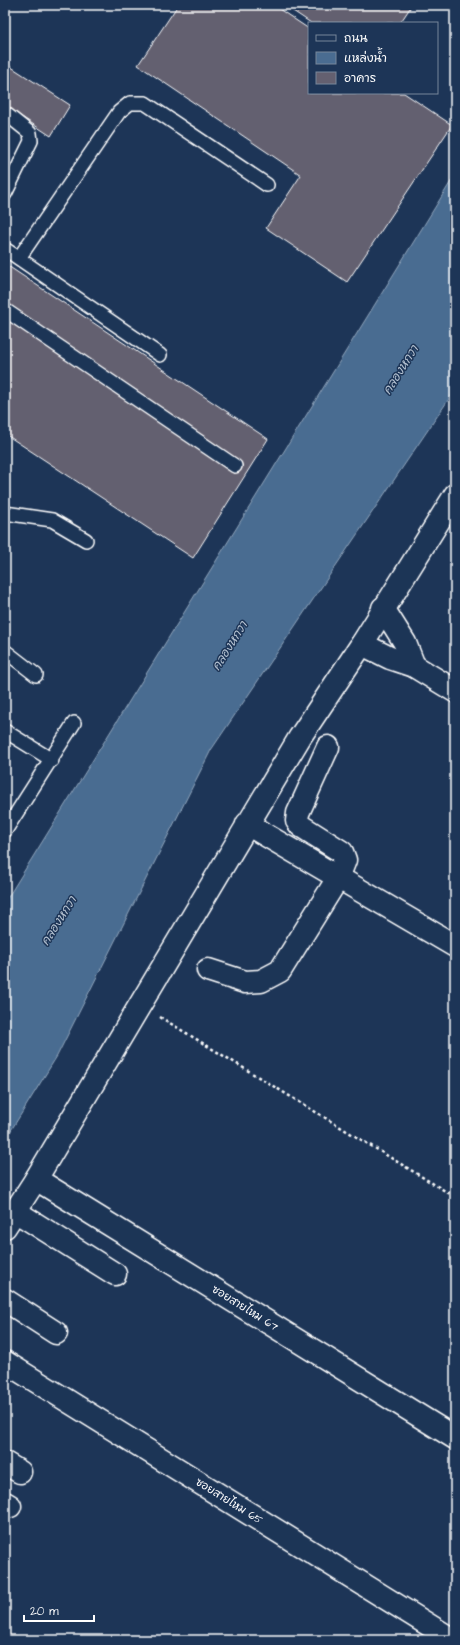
<svg xmlns="http://www.w3.org/2000/svg" width="460" height="1645" viewBox="0 0 460 1645" font-family="'Architects Daughter','Playpen Sans Thai',sans-serif">
<style>
.water{fill:#4a6c91;stroke:#92a7bd}
.building{fill:#646070;stroke:#fff}
.lines{fill:none;stroke-linecap:round;stroke-linejoin:round}
.service-casing{stroke:#fff;stroke-width:16}
.minor-casing{stroke:#fff;stroke-width:25}
.path{stroke:#fff;stroke-width:2.5;stroke-dasharray:3 3;stroke-linecap:butt}
.service{stroke:#1d3557;stroke-width:13}
.minor{stroke:#1d3557;stroke-width:22}
.labels{text-anchor:middle;dominant-baseline:central;stroke-width:3;stroke-linejoin:round;paint-order:stroke}
.street-label{font-size:11px;fill:#fff;stroke:#1d3557}
.water-label{font-size:12px;font-style:italic;fill:#b7c4d3;stroke:#1d3557}
</style>
<rect width="100%" height="100%" fill="#1d3557"/>
<filter id="ink" filterUnits="userSpaceOnUse"><feTurbulence type="fractalNoise" baseFrequency=".025" numOctaves="2"/><feDisplacementMap in="SourceGraphic" scale="8" xChannelSelector="R" yChannelSelector="G"/><feConvolveMatrix kernelMatrix="1 2 1 2 8 2 1 2 1" color-interpolation-filters="sRGB"/></filter>
<g filter="url(#ink)">
<path class="water" d="M 455,175 L 455,390 L 211,750 L 57,1056 L 5,1140 L 5,902 Z"/>
<g class="building">
<path d="M 178,5 L 273,5 L 309,29 L 309,93 L 404,93 L 452,125 L 347,282 L 266,228 L 301,175 L 138,65 Z"/>
<path d="M 284,5 L 412,5 L 400,23 L 311,23 Z"/>
<path d="M 5,63 L 70,105 L 51,136 L 5,106 Z"/>
<path d="M 5,264 L 268,439 L 193,558 L 5,434 Z"/>
</g>
<g class="lines">
<defs>
<g id="service">
<path d="M 5,113 L 30,133 L 31,141 L 5,194"/>
<path d="M 5,249 L 160,355"/>
<path d="M 19,258 L 119,112 L 130,103 L 145,103 L 267,185"/>
<path d="M 5,310 L 235,466"/>
<path d="M 5,513 L 52,520 L 86,540"/>
<path d="M 5,651 L 36,675"/>
<path d="M 5,731 L 52,760"/>
<path d="M 5,831 L 74,723"/>
</g>
<g id="minor">
<path d="M 383,608 L 405,643 L 414,666"/>
<path d="M 362,644 L 390,658 L 414,666 L 455,691"/>
<path d="M 247,824 L 455,946"/>
<path d="M 208,970 L 245,982 L 261,981 L 280,971 L 338,878 L 345,860 L 342,852 L 301,826 L 297,821 L 298,813 L 328,747"/>
<path d="M 36,1179 L 455,1438"/>
<path d="M 15,1211 L 115,1274"/>
<path d="M 5,1227 L 36,1179 L 300,737 L 362,644 L 455,495"/>
<path d="M 5,1300 L 56,1333"/>
<path d="M 5,1362 L 453,1640"/>
<path d="M 5,1463 L 20,1472"/>
<path d="M 5,1503 L 10,1506"/>
</g>
</defs>
<use href="#service" class="service-casing"/>
<use href="#minor" class="minor-casing"/>
<path class="path" d="M 160,1017 L 455,1197"/>
<use href="#service" class="service"/>
<use href="#minor" class="minor"/>
</g>
</g>
<g class="labels">
<g class="street-label">
<text transform="translate(245 1308) rotate(32)">ซอยสายไหม 67</text>
<text transform="translate(229 1501) rotate(32)">ซอยสายไหม 65</text>
</g>
<g class="water-label">
<text transform="translate(401 370) rotate(-58)">คลองหกวา</text>
<text transform="translate(230 646) rotate(-58)">คลองหกวา</text>
<text transform="translate(59 921) rotate(-58)">คลองหกวา</text>
</g>
</g>
<rect width="460" height="1645" fill="none" stroke="#1d3557" stroke-width="20"/>
<rect x="10" y="10" width="440" height="1625" fill="none" stroke="#fff" stroke-width="1.5" filter="url(#ink)"/>
<rect x="308" y="22" width="130" height="72" fill="#1d3557" stroke="#77869a"/>
<rect x="316" y="35" width="20" height="6" fill="#1d3557" stroke="#77869a"/>
<text x="344" y="42" font-size="12" fill="#ffffff">ถนน</text>
<rect x="316" y="52" width="20" height="12" fill="#4a6c91" stroke="#77869a"/>
<text x="344" y="62" font-size="12" fill="#ffffff">แหล่งน้ำ</text>
<rect x="316" y="72" width="20" height="12" fill="#646070" stroke="#77869a"/>
<text x="344" y="82" font-size="12" fill="#ffffff">อาคาร</text>
<path d="M24 1615v6h70v-6" fill="none" stroke="#ffffff" stroke-width="2"/>
<text x="30" y="1615" font-size="12" fill="#ffffff" stroke="#1d3557" stroke-width="3" paint-order="stroke">20 m</text>
</svg>
